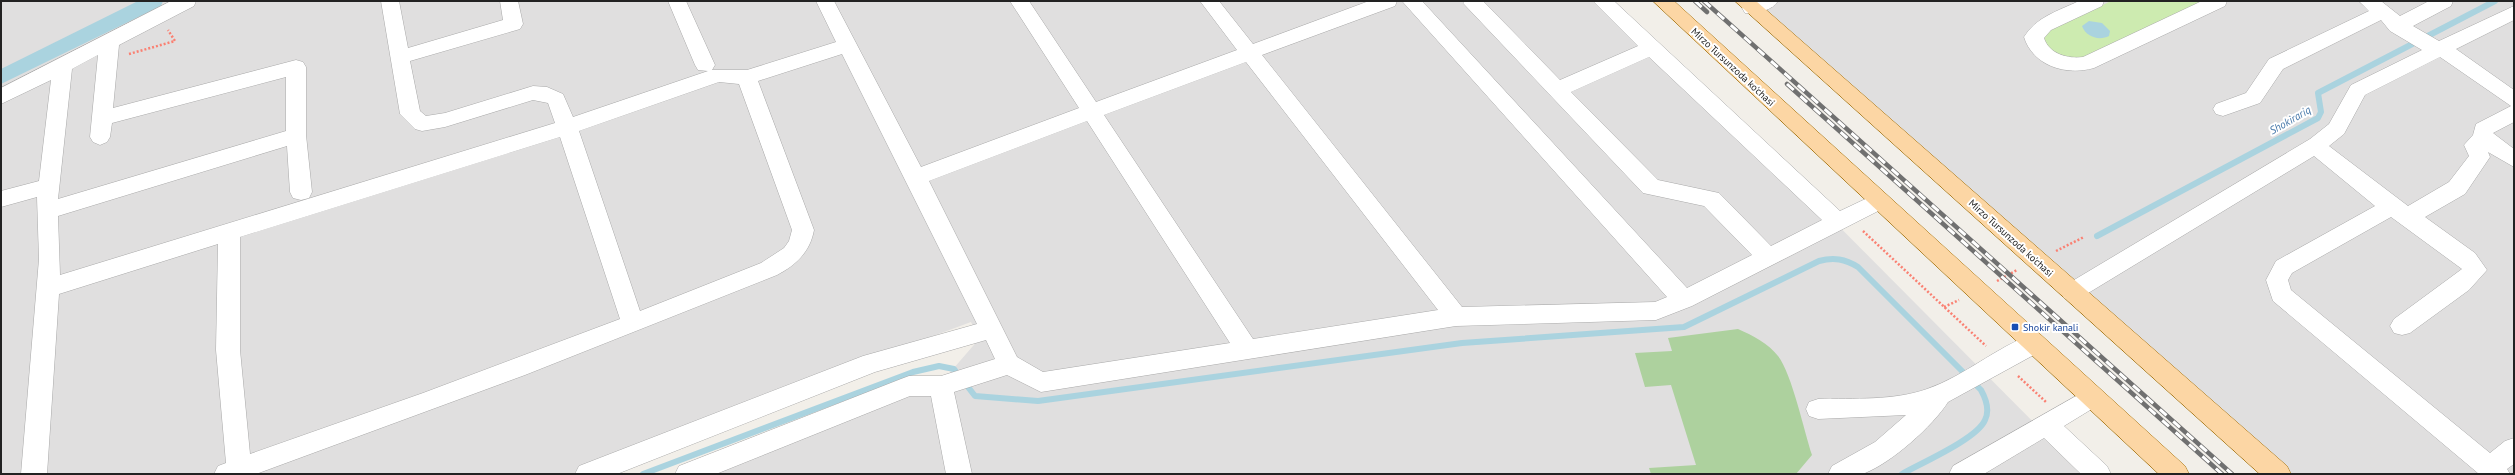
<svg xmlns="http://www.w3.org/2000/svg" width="2515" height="475" viewBox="0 0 2515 475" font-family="'PT Sans',sans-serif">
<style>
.residential{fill:#e0dfdf}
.grass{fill:#cdebb0}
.forest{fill:#add19e}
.water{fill:#aad3df}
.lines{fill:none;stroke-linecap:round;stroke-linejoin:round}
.stream{stroke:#aad3df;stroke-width:6}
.canal{fill:#aad3df;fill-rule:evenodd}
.minor-casing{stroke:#a9a9a9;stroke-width:1}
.major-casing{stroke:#a06b00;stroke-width:1}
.path{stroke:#fa8072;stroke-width:2.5;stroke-dasharray:2 2;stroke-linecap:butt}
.minor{fill:#fff;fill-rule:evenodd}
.major{fill:#fcd6a4;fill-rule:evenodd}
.rail-casing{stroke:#707070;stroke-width:4.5}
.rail{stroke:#fff;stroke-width:3;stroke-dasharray:9;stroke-linecap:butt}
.transit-dot{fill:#1a4fb4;stroke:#fff;stroke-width:1.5}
.labels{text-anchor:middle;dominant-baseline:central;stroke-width:4;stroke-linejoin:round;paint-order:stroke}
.street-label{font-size:10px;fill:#222;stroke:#fff}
.transit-label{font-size:10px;fill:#164399;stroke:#fff;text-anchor:start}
.water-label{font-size:11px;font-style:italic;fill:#4a7aab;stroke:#fff}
</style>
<rect width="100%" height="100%" fill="#f2efe9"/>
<g class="residential">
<path d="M 1,1 L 1615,1 L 2085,474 L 688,474 L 909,386 L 934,391 L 979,339 L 971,322 L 768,397 L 572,474 L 1,474 Z"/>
<path d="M 1744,1 L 2514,1 L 2514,474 L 2278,474 Z"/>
</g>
<path class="grass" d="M 2111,1 L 2203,1 L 2078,60 L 2049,52 L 2042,36 L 2049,31 Z"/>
<path class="forest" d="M 1738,329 C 1752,335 1769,344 1778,356 C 1792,374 1804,431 1812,455 L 1796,474 L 1651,474 L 1649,468 L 1696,465 L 1671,385 L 1645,387 L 1635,353 L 1672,351 L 1668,338 Z"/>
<path class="water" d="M 2089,21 L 2102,23 L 2110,31 L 2109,36 C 2099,41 2086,37 2082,26 Z"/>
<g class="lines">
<g class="stream">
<path d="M 2097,236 L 2318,118 L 2321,112 L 2318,93 L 2495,1"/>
<path d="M 643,474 L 913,372 L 939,366 L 954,369 L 975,396 L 1038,401 L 1462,343 L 1684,327 L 1819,261 C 1834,257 1845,259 1858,267 L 1981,390 C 1986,399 1990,410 1985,420 C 1977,439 1921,463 1902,474"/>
</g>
<path class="canal" d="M 138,1 L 163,1 L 161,6 L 1,84 L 1,69 Z"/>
<defs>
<g id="minor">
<path d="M 171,1 L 196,1 L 194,6 L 119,45 L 113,108 L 296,60 L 303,62 L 306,67 L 306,135 L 312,192 L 309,198 L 301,200 L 293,198 L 290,192 L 287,146 L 58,216 L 60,275 L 555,123 L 548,103 L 533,100 L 445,127 L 422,131 L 415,129 L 400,114 L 381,1 L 399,1 L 408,48 L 503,20 L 500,1 L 518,1 L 523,24 L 520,29 L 410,61 L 420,111 L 426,116 L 445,113 L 533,86 L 547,87 L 563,94 L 573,117 L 708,71 L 698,70 L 695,65 L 668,1 L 686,1 L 715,65 L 712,70 L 747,70 L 836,42 L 816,1 L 834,1 L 921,167 L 1079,108 L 1010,1 L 1029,1 L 1096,102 L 1237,50 L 1200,1 L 1219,1 L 1253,44 L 1369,1 L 1397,1 L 1395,6 L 1262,55 L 1462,307 L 1655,302 L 1667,297 L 1402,1 L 1422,1 L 1687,288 L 1752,255 L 1704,206 L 1643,193 L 1463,3 L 1465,1 L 1483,1 L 1560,80 L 1638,46 L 1593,1 L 1614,1 L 1840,211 L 1878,193 L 1886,195 L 1889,201 L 1886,207 L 1692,306 L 1656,320 L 1456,326 L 1041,392 L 1007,375 L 954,392 L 972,474 L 946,474 L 931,396 L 910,396 L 716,474 L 675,474 L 679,466 L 901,379 L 909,376 L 941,376 L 995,359 L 986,340 L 875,372 L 617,474 L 575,474 L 579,466 L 863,356 L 977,324 L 842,54 L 758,81 L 814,230 C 810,252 796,265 777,275 L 525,375 L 256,474 L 214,474 L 218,466 L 226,463 L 216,350 L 218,244 L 59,294 L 47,474 L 21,474 L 39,259 L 37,197 L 1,207 L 1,191 L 39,181 L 51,80 L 1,104 L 1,88 ZM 98,55 L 90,137 L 93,142 L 100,145 L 107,142 L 110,137 L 112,123 L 286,77 L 286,131 L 58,199 L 72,69 ZM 1649,57 L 1822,220 L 1771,246 L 1719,193 L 1658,180 L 1571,92 ZM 1246,62 L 1438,310 L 1253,339 L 1104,115 ZM 719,82 L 739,84 L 792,230 L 789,241 L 784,248 L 761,263 L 640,311 L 579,131 ZM 1087,121 L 1230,343 L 1043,372 L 1017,357 L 929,181 ZM 560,137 L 620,319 L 423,393 L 250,454 L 240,350 L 240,237 Z"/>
<path d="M 1751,1 L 1778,1 C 1773,10 1755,15 1745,13 L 1742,8 L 1745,3 Z"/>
<path d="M 2079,1 L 2104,1 L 2102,6 L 2051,30 L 2044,38 C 2049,54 2068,59 2083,57 L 2202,1 L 2227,1 L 2225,6 L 2094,68 C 2066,76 2033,66 2024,37 C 2036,17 2058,11 2079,1 Z"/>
<path d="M 2359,1 L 2381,1 L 2400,16 L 2429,1 L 2453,1 L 2451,6 L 2413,26 L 2439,41 L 2514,6 L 2514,20 L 2456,49 L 2514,90 L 2514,122 L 2493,133 L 2514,149 L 2514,167 L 2488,152 L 2490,157 L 2465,194 L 2425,217 L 2475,253 L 2487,270 L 2469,290 L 2410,333 L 2402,335 L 2394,333 L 2390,326 L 2394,319 L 2462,269 L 2391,217 L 2292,273 L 2288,280 L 2291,290 L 2490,453 L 2505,441 L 2514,438 L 2514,464 L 2507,469 L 2510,474 L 2479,474 L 2273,301 L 2266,280 L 2276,261 L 2375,206 L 2314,156 L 2080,298 L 2072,301 L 2064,298 L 2061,292 L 2064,286 L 2310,139 L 2329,124 L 2351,85 L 2422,50 L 2390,31 L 2381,20 L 2283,69 L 2260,103 L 2223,116 L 2216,114 L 2213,109 L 2216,104 L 2246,93 L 2269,59 L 2369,11 ZM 2440,57 L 2511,106 L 2476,124 L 2473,135 L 2464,145 L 2469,156 L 2449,182 L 2408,206 L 2329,146 L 2344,134 L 2365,95 Z"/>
<path d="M 2033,334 L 2041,337 L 2045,344 L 2041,351 L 1948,402 C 1933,426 1891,463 1865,473 C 1856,475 1839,474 1828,474 L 1832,466 L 1875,442 L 1906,415 L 1818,419 L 1809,416 L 1806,409 L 1809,402 L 1818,399 C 1854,398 1893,401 1927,389 C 1965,376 1996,347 2033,334 Z"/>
<path d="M 2092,387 L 2100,390 L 2104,397 L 2100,404 L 2064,426 L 2107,466 L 2111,474 L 2081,474 L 2044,438 L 1984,474 L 1949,474 L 1953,466 Z"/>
</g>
<g id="major">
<path d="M 1653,1 L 1674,1 L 2185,466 L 2189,474 L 2159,474 Z"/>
<path d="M 1735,1 L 1756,1 L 2287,466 L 2291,474 L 2260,474 Z"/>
</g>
</defs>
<use href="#minor" class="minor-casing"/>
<use href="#major" class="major-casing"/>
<g class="path">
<path d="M 129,54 L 175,41 L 168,30"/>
<path d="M 1863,231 L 1986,346"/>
<path d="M 2056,251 L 2084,237"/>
<path d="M 1997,281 L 2017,270"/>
<path d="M 1944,307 L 1959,300"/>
<path d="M 2018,376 L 2046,402"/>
</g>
<use href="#minor" class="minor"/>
<use href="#major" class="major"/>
<defs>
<g id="rail">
<path d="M 1695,1 L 1707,12"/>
<path d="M 1704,1 L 2232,474"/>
<path d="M 1787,84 L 2222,474"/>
</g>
</defs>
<use href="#rail" class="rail-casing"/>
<use href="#rail" class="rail"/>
</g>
<rect class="transit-dot" x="2011" y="323" width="8" height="8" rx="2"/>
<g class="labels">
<g class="street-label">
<text transform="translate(1733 67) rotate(43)">Mirzo Tursunzoda ko'chasi</text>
<text transform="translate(2011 238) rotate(42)">Mirzo Tursunzoda ko'chasi</text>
</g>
<g class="transit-label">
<text x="2023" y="327">Shokir kanali</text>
</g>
<g class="water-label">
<text transform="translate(2290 120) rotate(-30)">Shokirariq</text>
</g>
</g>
<rect width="2515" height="475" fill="none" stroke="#222222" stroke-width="4"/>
</svg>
